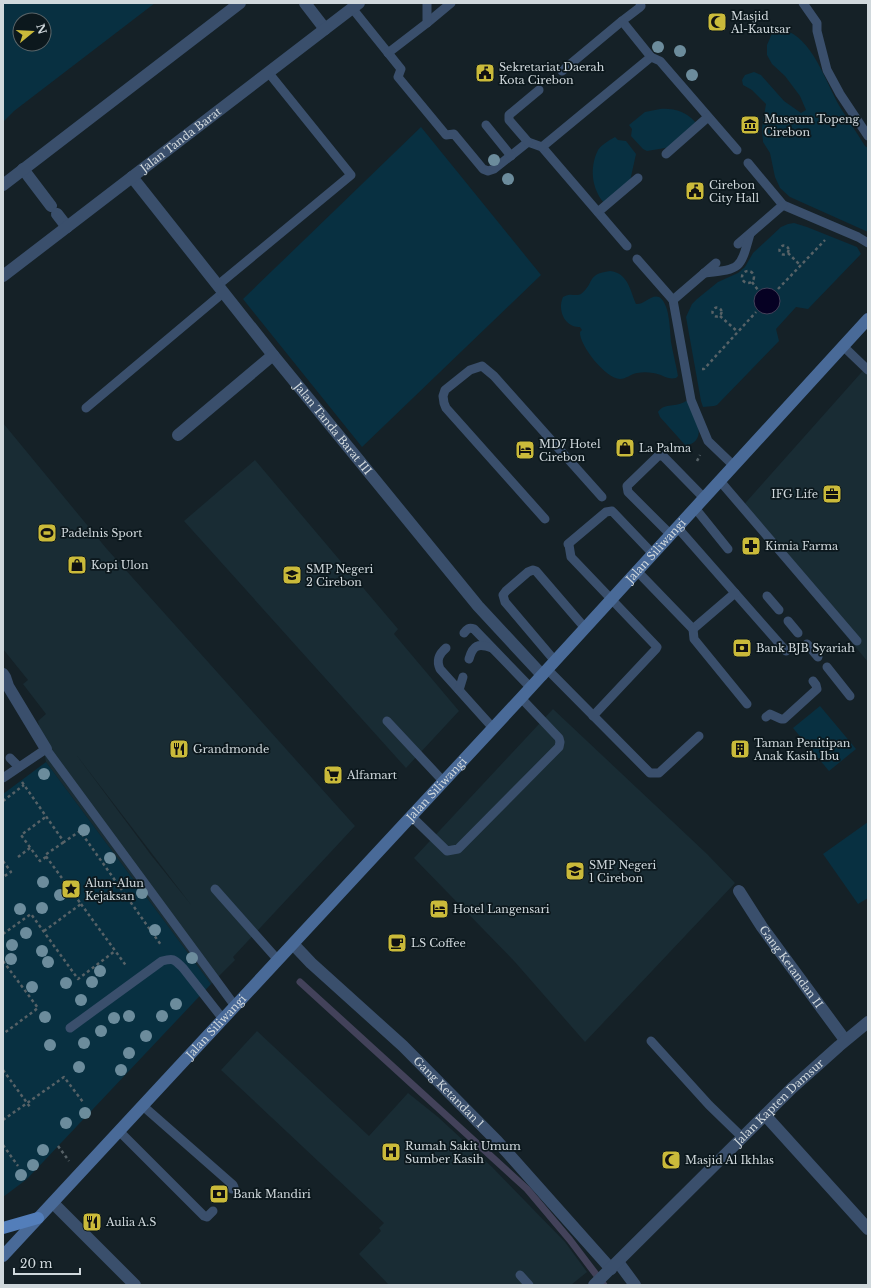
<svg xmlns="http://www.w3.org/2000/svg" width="871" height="1288" viewBox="0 0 871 1288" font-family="'Libre Baskerville',serif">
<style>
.built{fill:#192c34;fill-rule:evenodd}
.green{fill:#083041;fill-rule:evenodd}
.water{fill:#060123;stroke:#43425a}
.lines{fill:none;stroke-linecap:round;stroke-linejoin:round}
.stream{stroke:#43425a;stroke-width:7}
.path{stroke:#576267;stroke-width:2.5;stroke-dasharray:3 3;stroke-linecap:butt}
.lane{stroke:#3a4f6c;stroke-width:9}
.street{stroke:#3a4f6c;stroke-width:12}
.secondary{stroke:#496a98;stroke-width:12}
.primary{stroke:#537eba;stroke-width:12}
.tree{fill:#6c8c9c}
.labels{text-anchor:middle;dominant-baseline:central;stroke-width:3.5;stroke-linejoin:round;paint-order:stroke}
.poi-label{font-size:11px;fill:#d0d8dc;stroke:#0c181d;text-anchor:start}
.street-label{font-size:11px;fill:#d0d8dc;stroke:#0c181d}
</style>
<rect width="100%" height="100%" fill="#152127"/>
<g class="built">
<path d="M 868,365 L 868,662 L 740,509 Z"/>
<path d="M 3,423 L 106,548 L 355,826 L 233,957 L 235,960 L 211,984 L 46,762 L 38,721 L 46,714 L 23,684 L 28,680 L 3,649 ZM 75,753 L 192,906 L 151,855 Z"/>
<path d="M 255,460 L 398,629 L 394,634 L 459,711 L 406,768 L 184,521 Z"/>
<path d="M 553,709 L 707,854 L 735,883 L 585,1042 L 515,962 L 414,858 Z"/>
<path d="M 257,1031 L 369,1136 L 408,1093 L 438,1117 L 492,1167 L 565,1242 L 587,1272 L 571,1285 L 389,1285 L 359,1254 L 381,1231 L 379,1228 L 384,1223 L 221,1070 Z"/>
</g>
<g class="green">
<path d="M 3,3 L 155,3 L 14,111 L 3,122 ZM 20,20 L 44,20 L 44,44 L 20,44 Z"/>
<path d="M 783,30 C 812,36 826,83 840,107 C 848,120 857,133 865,146 L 868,148 L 868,232 L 790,197 L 780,188 L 775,177 L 770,153 L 763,142 L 762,128 L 766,104 L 752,90 L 743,85 L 742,80 L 745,75 L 754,72 L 761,75 L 784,101 L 801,113 L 806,110 L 800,96 L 785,76 L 772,64 L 767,55 L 767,45 L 773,31 Z"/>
<path d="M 660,109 C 674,108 687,112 696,123 L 671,147 L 647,151 L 643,149 L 631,136 L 632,129 L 629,125 L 645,112 Z"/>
<path d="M 421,127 L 541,275 L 362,447 L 243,299 Z"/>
<path d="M 615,137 L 618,140 L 626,141 L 636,154 L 630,181 L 604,203 C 592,189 589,168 598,150 C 601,145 610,140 615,137 Z"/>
<path d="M 794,223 L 807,227 L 857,247 L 861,254 L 808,309 L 796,307 L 776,329 L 779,341 L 717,405 L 714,406 L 703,407 L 701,401 L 686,317 L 692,304 L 697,299 L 718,282 L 738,273 L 745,267 L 753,253 L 781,227 L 788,224 Z"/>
<path d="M 610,271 C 628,273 630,290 636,304 C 644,305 651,294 659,297 C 664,300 667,308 668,314 C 670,323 670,333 671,342 C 673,353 676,365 678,376 L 676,378 C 667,380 662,374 653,373 C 648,372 642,372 637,373 C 631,374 626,379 620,379 C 606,379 579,345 580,332 L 582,330 L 580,327 C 565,328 557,310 563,297 C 571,292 575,297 581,294 C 595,283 586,274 610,271 Z"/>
<path d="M 686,401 L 688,402 C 694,417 710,439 686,446 L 660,417 L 658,412 C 665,402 676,408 686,401 Z"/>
<path d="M 820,706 L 856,749 L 829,771 L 793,728 Z"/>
<path d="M 46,762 L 211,984 L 27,1179 L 3,1197 L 3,794 Z"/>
<path d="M 868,822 L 868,898 L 858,904 L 823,854 Z"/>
</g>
<circle class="water" cx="767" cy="301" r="13"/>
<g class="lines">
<path class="stream" d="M 300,982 L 527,1189 L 570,1240 L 604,1285"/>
<g class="path">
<circle cx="784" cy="250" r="4.5"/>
<path d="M 788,253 L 800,265"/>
<circle cx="748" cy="277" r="6"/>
<path d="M 752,282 L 758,290"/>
<path d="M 778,289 L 825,240"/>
<circle cx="717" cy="312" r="4.5"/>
<path d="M 720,316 L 738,332"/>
<path d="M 702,369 L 704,369 L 756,312"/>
<path d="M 697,461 L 700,455"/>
<path d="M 22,782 L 64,842 L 80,831 L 161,945"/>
<path d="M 3,801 L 24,785"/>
<path d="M 18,857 L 30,848"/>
<path d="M 46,857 L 40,861 L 21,835 L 47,816"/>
<path d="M 3,861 L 11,872 L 3,877"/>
<path d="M 81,904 L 127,967"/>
<path d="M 44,931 L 81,904 L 45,855 L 64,842"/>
<path d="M 3,934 L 31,914 L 78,979 L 115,951"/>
<path d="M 3,961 L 38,1008 L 3,1034"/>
<path d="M 3,1070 L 30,1107"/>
<path d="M 3,1120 L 64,1077 L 83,1102"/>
<path d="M 3,1145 L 18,1166"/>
<path d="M 58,1146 L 69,1161"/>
</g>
<g class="lane">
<path d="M 640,3 L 641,6 L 639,8 L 622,21 L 651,57"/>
<path d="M 803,3 L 817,23 L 817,31 L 827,70 L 840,94 L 868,136"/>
<path d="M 352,8 L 401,69 L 398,77 L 446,135 L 454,134 L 483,169 L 488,171 L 494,169 L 528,142 L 542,147 L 627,246"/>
<path d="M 427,23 L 451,3"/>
<path d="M 388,53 L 427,23 L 427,3"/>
<path d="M 562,71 L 622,21"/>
<path d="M 486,125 L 511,156"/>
<path d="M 528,142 L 509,120 L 509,115 L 539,90"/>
<path d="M 542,147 L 651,57 L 660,61 L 737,150"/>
<path d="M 666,154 L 708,117"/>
<path d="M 748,163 L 783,205 L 858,237 L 868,243"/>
<path d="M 598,212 L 638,178"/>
<path d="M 738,244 L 783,205"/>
<path d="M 637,259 L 673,300 L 691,400 L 708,441 L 734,466"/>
<path d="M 704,273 C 741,269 740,270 750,234"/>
<path d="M 218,285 L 351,175 L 268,72"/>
<path d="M 673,300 L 716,263"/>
<path d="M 843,346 L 868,370"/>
<path d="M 86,408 L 224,292"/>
<path d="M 720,481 L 857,641"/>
<path d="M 695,508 L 728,549"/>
<path d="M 545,519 L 446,408 L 444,403 L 443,396 L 445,390 L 470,370 L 482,366 L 494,376 L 602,497"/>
<path d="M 677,527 L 786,651"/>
<path d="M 670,534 L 628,492 L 627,486 L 658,456 L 663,456 L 704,498"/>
<path d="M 568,544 L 606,512 L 612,511 L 653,554"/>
<path d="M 569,545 L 571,557 L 657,647 L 656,649 L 593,716"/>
<path d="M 637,571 L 693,629 L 735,593"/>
<path d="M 767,596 L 779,610"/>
<path d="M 788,621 L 798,633"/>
<path d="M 693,629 L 694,639 L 747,704"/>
<path d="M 464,633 C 467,629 469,627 474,629 L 530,687"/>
<path d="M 807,644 L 818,657"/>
<path d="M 446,648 C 439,654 436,660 440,669 L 493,728"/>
<path d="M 469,659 C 473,645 478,643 492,648"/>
<path d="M 555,661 L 505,602 L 503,595 L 506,591 L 528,572 L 533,570 L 536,571 L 585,628"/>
<path d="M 827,667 L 850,696"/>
<path d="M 547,669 L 650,773 L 659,773 L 699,736"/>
<path d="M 459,690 L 463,677"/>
<path d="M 766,717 L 770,714 L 781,719 L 784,719 L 817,689 L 816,685 L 813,681"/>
<path d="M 387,721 L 443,781"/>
<path d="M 10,758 L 19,767"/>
<path d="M 3,778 L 46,749 L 235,1006"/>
<path d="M 411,816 L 447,851 L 458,849 L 559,747 L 560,742 L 559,738 L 521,698"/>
<path d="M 215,889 L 278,960"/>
<path d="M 70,1028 L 162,961 C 174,958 174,959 183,968 L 223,1019"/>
<path d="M 651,1041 L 709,1105 L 743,1138"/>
<path d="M 143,1106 L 233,1185 L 234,1187 L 232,1189"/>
<path d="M 119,1131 L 204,1216 L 207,1217 L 213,1211"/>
<path d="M 520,1275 L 529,1285"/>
</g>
<g class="street">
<path d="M 305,3 L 325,29"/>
<path d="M 23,169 L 51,206"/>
<path id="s1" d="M 132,177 L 273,355 L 478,606 L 542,675"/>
<path d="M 3,185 L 240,3"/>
<path d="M 57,214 L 67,227"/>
<path id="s2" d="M 3,276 L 359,3"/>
<path d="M 178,435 L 273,355"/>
<path d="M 3,674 L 5,677 L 8,686 L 46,749"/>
<path id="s3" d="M 739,891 L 762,927 L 845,1040"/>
<path id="s4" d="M 293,944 L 311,963 L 403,1046 L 497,1141 L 611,1269"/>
<path d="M 765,1115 L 868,1229"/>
<path d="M 53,1203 L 135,1285"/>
<path d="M 618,1262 L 635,1285"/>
<path id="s5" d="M 594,1285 L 792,1088 L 839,1046 L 868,1022"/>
</g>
<path class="secondary" id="s6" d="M 3,1256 L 521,698 L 868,319"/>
<path class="primary" d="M 3,1228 L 38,1218"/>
</g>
<g class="tree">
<circle cx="658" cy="47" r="6"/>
<circle cx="680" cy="51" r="6"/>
<circle cx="692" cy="75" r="6"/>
<circle cx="494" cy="160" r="6"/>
<circle cx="508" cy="179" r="6"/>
<circle cx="44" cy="774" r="6"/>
<circle cx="84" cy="830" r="6"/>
<circle cx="110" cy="858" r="6"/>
<circle cx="43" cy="882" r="6"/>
<circle cx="142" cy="893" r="6"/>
<circle cx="60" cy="895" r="6"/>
<circle cx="42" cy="908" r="6"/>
<circle cx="20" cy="909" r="6"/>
<circle cx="155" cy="930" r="6"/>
<circle cx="26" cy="933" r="6"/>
<circle cx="12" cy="945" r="6"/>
<circle cx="42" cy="951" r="6"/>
<circle cx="192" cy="958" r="6"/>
<circle cx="11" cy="959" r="6"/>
<circle cx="48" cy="962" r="6"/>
<circle cx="100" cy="971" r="6"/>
<circle cx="92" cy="982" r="6"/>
<circle cx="66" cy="983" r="6"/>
<circle cx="32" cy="987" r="6"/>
<circle cx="81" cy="1000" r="6"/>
<circle cx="176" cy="1004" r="6"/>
<circle cx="129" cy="1016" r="6"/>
<circle cx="162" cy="1016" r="6"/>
<circle cx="45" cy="1017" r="6"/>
<circle cx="114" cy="1018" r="6"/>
<circle cx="101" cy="1031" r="6"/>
<circle cx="146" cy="1036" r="6"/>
<circle cx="84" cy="1043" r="6"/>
<circle cx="50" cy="1045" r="6"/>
<circle cx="129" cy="1053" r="6"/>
<circle cx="79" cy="1067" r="6"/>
<circle cx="121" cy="1070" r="6"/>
<circle cx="85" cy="1113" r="6"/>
<circle cx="66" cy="1123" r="6"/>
<circle cx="43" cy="1150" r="6"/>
<circle cx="33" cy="1165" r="6"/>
<circle cx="21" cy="1175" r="6"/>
</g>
<defs>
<symbol id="mosque-square" viewBox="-11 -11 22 22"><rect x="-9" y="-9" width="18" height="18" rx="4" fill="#caba3a" stroke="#0c181d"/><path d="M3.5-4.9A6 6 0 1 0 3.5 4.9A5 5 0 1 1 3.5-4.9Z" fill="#111"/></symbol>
<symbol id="civic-square" viewBox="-11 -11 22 22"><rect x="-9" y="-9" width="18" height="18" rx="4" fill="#caba3a" stroke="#0c181d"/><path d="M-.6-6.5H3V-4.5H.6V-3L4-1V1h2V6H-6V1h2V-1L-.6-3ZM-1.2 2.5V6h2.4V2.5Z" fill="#111"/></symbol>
<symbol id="museum-square" viewBox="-11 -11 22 22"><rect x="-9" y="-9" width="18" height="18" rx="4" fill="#caba3a" stroke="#0c181d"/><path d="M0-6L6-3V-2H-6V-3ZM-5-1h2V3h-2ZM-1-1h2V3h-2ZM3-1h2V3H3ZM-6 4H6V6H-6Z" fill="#111"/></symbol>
<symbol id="shop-square" viewBox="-11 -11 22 22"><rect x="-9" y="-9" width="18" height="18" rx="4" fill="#caba3a" stroke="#0c181d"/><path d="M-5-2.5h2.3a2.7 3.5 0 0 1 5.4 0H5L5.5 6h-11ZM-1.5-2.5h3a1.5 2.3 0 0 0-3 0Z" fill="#111"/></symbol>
<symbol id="hotel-square" viewBox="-11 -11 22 22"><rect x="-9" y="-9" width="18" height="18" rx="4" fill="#caba3a" stroke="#0c181d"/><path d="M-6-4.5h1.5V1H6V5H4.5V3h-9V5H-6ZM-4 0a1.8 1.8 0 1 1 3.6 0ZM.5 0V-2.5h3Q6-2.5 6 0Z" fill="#111"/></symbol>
<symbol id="office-square" viewBox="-11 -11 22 22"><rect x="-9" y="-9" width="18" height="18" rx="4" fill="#caba3a" stroke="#0c181d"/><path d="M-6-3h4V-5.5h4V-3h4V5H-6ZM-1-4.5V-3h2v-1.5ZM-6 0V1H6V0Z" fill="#111"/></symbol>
<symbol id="stadium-square" viewBox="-11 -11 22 22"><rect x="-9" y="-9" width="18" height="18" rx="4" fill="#caba3a" stroke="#0c181d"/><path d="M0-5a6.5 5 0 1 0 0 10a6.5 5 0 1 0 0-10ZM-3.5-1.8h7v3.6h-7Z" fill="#111"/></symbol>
<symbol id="pharmacy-square" viewBox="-11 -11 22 22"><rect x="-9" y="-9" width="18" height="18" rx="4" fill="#caba3a" stroke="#0c181d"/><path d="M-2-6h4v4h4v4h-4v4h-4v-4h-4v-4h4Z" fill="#111"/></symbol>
<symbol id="school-square" viewBox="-11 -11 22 22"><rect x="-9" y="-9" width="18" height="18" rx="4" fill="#caba3a" stroke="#0c181d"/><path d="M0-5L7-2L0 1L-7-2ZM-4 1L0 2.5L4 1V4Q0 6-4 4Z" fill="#111"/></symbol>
<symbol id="bank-square" viewBox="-11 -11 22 22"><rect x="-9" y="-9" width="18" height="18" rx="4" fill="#caba3a" stroke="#0c181d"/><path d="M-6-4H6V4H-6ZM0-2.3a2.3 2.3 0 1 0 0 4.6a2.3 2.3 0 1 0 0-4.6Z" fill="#111"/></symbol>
<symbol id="restaurant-square" viewBox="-11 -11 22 22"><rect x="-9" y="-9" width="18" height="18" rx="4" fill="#caba3a" stroke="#0c181d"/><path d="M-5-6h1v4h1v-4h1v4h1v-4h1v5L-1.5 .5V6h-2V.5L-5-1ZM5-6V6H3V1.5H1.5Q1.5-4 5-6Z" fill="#111"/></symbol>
<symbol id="building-square" viewBox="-11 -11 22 22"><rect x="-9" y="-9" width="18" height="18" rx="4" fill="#caba3a" stroke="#0c181d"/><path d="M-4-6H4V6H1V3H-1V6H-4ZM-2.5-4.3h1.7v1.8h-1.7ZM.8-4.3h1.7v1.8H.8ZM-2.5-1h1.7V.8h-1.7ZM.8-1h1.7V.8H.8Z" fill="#111"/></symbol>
<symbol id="supermarket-square" viewBox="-11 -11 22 22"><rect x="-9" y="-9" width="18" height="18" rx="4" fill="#caba3a" stroke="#0c181d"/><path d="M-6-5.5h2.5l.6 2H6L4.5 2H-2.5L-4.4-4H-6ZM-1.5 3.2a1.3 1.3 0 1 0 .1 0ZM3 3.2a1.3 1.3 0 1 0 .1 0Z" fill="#111"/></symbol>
<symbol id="sight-square" viewBox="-11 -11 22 22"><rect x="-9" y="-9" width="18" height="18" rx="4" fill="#caba3a" stroke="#0c181d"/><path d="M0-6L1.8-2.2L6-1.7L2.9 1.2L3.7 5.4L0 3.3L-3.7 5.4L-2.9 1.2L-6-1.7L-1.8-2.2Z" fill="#111"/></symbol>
<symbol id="cafe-square" viewBox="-11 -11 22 22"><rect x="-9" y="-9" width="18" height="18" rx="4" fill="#caba3a" stroke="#0c181d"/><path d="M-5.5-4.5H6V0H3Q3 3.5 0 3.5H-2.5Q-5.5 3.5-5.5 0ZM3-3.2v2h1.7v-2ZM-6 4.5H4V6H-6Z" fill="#111"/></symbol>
<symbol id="hospital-square" viewBox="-11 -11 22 22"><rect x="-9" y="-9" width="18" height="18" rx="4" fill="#caba3a" stroke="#0c181d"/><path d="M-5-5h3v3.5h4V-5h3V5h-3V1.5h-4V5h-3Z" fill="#111"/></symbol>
</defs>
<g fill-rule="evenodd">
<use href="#mosque-square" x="706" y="11" width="22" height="22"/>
<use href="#civic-square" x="474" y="62" width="22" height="22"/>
<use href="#museum-square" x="739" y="114" width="22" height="22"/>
<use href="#civic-square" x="684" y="180" width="22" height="22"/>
<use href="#shop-square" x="614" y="437" width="22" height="22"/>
<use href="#hotel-square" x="514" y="439" width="22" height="22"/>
<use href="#office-square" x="821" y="483" width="22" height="22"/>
<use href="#stadium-square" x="36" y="522" width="22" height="22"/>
<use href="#pharmacy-square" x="740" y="535" width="22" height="22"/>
<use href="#shop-square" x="66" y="554" width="22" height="22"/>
<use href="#school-square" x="281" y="564" width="22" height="22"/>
<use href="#bank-square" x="731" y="637" width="22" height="22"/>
<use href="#restaurant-square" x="168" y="738" width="22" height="22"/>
<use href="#building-square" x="729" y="738" width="22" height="22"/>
<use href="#supermarket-square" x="322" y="764" width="22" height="22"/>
<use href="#school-square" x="564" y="860" width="22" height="22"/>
<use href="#sight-square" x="60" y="878" width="22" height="22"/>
<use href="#hotel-square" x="428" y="898" width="22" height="22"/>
<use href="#cafe-square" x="386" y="932" width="22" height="22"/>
<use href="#hospital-square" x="380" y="1141" width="22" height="22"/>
<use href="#mosque-square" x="660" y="1149" width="22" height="22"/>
<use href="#bank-square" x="208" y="1183" width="22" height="22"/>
<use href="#restaurant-square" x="81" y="1211" width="22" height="22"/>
</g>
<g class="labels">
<g class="poi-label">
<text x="731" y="16">Masjid<tspan x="731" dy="13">Al-Kautsar</tspan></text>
<text x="499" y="67">Sekretariat Daerah<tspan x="499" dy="13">Kota Cirebon</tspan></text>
<text x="764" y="119">Museum Topeng<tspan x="764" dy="13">Cirebon</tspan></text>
<text x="709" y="185">Cirebon<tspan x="709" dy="13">City Hall</tspan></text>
<text x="539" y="444">MD7 Hotel<tspan x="539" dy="13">Cirebon</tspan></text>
<text x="639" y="448">La Palma</text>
<text x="818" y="494" text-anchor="end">IFG Life</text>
<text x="61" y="533">Padelnis Sport</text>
<text x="765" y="546">Kimia Farma</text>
<text x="91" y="565">Kopi Ulon</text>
<text x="306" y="569">SMP Negeri<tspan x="306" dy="13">2 Cirebon</tspan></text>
<text x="756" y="648">Bank BJB Syariah</text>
<text x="754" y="743">Taman Penitipan<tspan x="754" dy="13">Anak Kasih Ibu</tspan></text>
<text x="193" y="749">Grandmonde</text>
<text x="347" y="775">Alfamart</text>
<text x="589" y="865">SMP Negeri<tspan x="589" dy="13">1 Cirebon</tspan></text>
<text x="85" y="883">Alun-Alun<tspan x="85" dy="13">Kejaksan</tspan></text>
<text x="453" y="909">Hotel Langensari</text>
<text x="411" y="943">LS Coffee</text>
<text x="405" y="1146">Rumah Sakit Umum<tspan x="405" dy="13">Sumber Kasih</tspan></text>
<text x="685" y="1160">Masjid Al Ikhlas</text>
<text x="233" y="1194">Bank Mandiri</text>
<text x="106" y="1222">Aulia A.S</text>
</g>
<g class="street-label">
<text stroke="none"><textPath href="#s2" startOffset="224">Jalan Tanda Barat</textPath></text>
<text stroke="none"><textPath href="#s1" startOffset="322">Jalan Tanda Barat III</textPath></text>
<text stroke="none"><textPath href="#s6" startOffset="961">Jalan Siliwangi</textPath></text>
<text stroke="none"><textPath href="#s6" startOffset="637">Jalan Siliwangi</textPath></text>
<text stroke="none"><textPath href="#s3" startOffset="92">Gang Ketandan II</textPath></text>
<text stroke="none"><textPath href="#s6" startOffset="313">Jalan Siliwangi</textPath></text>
<text stroke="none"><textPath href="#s4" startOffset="215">Gang Ketandan 1</textPath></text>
<text stroke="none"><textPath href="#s5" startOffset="260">Jalan Kapten Damsur</textPath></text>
</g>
</g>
<rect width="871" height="1288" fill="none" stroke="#d0d8dc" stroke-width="8"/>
<g transform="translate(32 32) rotate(72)"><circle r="19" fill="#0c181d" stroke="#5a6569"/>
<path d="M0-3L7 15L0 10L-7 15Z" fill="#caba3a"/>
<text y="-6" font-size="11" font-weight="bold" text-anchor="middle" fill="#d0d8dc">N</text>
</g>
<path d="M14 1268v6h66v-6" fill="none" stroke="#d0d8dc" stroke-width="2"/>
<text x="20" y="1268" font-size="12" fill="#d0d8dc" stroke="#0c181d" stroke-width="3" paint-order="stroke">20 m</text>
</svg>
